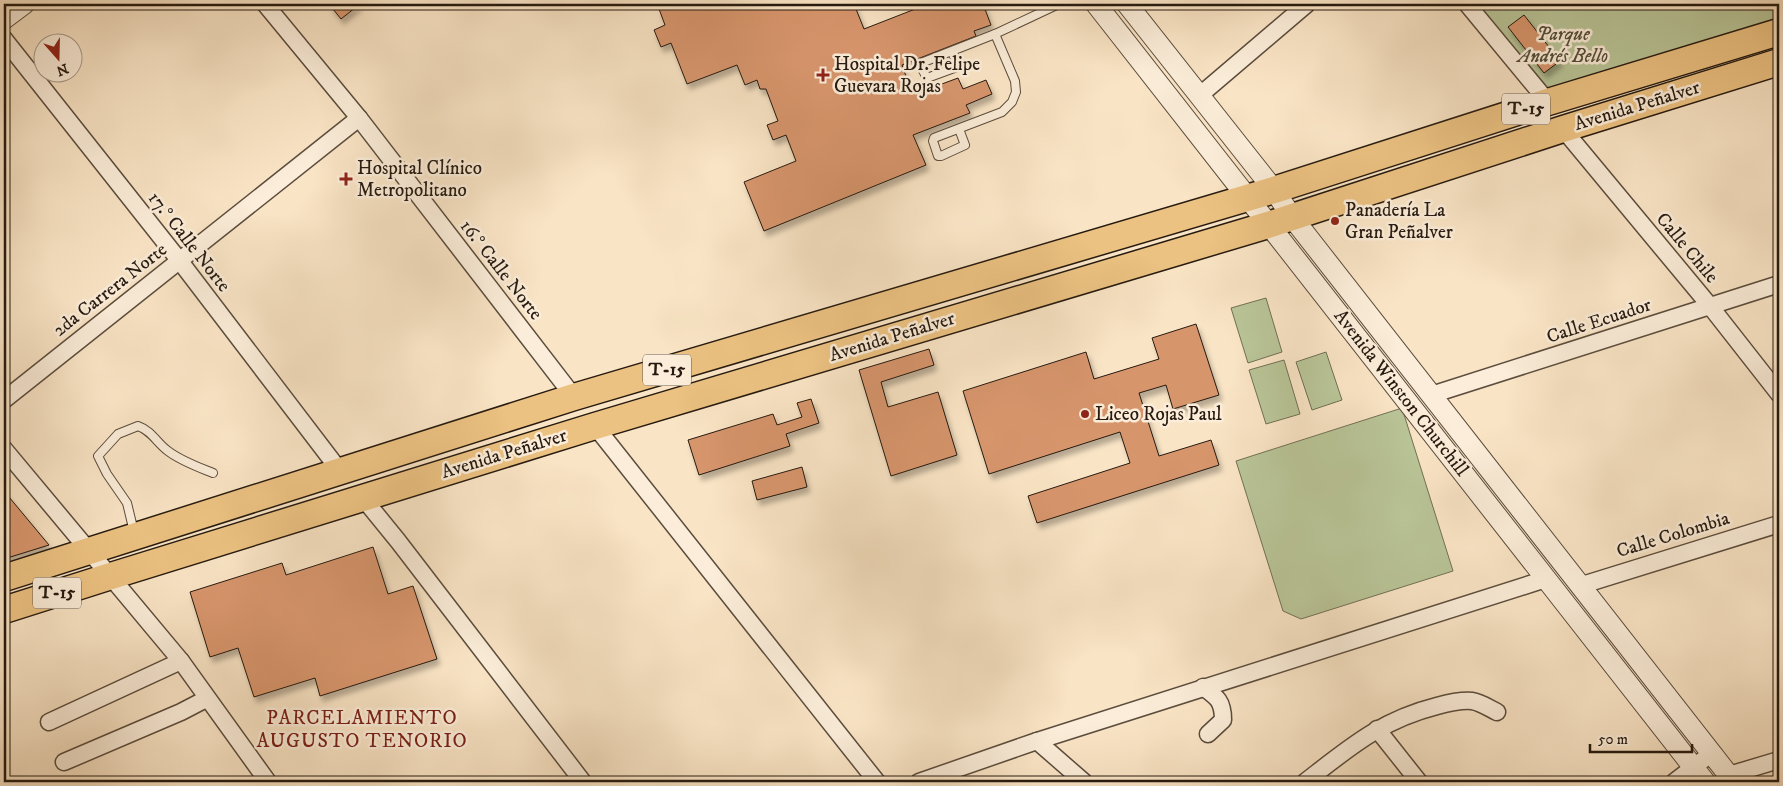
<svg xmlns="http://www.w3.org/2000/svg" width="1783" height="786" viewBox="0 0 1783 786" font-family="'IM FELL DW Pica',serif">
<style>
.green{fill:#b9c598;stroke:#707054}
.building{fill:#d7956c;stroke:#261a10;filter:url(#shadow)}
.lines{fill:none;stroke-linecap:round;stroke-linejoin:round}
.service-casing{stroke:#5b4c3d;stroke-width:10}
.minor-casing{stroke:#5b4c3d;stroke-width:19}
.tertiary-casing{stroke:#5b4c3d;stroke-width:22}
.primary-casing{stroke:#261a10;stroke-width:29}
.service{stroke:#fbedd9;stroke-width:8}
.minor{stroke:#fbedd9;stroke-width:16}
.tertiary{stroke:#fbedd9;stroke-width:20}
.primary{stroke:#ecc282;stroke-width:26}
.poi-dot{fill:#8f2418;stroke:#fbedd9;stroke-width:2}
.labels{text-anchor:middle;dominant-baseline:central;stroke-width:5;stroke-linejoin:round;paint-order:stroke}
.shield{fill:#fbedd9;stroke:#66594c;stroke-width:1}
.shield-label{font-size:18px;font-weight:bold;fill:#261a10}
.park-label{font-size:19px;font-style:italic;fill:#524d39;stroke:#fbedd9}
.poi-label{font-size:19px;fill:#261a10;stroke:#fbedd9;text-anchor:start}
.street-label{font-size:19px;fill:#261a10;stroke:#fbedd9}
.neighbourhood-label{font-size:20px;letter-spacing:1px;fill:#7a1f14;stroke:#fbedd9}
</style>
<defs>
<filter id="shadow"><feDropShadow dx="3" dy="5.5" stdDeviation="2.5" flood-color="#0004"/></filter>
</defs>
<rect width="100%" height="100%" fill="#f9e4c5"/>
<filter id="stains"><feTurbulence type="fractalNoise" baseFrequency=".004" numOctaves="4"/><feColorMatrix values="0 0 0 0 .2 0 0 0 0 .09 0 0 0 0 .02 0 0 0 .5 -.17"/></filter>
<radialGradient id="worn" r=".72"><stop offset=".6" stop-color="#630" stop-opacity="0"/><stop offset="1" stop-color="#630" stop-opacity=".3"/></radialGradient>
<g class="green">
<path d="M 1476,4 L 1779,4 L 1779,22 L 1549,93 Z"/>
<path d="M 1266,298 L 1282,352 L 1248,363 L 1231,308 Z"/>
<path d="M 1326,352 L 1342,400 L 1312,410 L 1296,362 Z"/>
<path d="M 1284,360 L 1300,414 L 1266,424 L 1249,370 Z"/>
<path d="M 1402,408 L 1453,571 L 1301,619 L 1283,611 L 1236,461 Z"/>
</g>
<g class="building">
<path d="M 329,4 L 360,4 L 341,19 Z"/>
<path d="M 673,4 L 854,4 L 864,29 L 928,4 L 965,4 L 966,8 L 977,4 L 983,4 L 991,25 L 974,31 L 976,36 L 902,65 L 908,82 L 920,84 L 923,91 L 958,78 L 963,89 L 986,80 L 992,94 L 966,105 L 970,113 L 913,135 L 926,165 L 764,231 L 744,182 L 796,161 L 786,135 L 773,140 L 767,125 L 778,121 L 766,89 L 760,89 L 757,80 L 745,85 L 737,65 L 687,84 L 671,43 L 661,47 L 654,30 L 665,25 L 659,9 Z"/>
<path d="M 1524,15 L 1560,61 L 1544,73 L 1508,27 Z"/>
<path d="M 1196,324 L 1219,395 L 1173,409 L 1166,385 L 1139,393 L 1159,456 L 1211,440 L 1219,465 L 1037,523 L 1028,496 L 1130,463 L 1120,432 L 989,474 L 963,391 L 1086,352 L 1094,379 L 1159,359 L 1152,338 Z"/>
<path d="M 929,349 L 934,365 L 881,382 L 888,407 L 938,392 L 957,455 L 891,476 L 859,370 Z"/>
<path d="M 811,399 L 819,423 L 786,434 L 790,446 L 699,475 L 688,440 L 773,414 L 777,425 L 802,417 L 797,403 Z"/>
<path d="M 802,467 L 807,487 L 757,500 L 752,481 Z"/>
<path d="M 4,491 L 49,545 L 4,559 Z"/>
<path d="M 373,547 L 388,594 L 413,586 L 437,659 L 320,696 L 315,678 L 254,697 L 238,648 L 210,657 L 190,592 L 282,563 L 286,575 Z"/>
</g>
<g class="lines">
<defs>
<g id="service">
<path d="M 952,51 L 958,66 L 957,67 L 927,78 L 920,65 L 921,63 L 995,34 L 1059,4"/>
<path d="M 959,129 L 965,145 L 941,156 L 938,156 L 933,141 L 934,138 L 1002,112 L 1012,102 L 1016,92 L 1015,81 L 995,34"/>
<path d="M 134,532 L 127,503 L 107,474 L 98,456 L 118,434 L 138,426 C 152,431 156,442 168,451 C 181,461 198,467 213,473"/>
</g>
<g id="minor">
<path d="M 265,4 L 359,118 L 574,397"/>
<path d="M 1467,4 L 1548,102"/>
<path d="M 4,39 L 179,260 L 340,471"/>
<path d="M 1199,96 L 1307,4"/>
<path d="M 1563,129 L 1710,306 L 1779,394"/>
<path d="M 1431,395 L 1779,284"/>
<path d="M 4,400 L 359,118"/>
<path d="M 595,426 L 877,782"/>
<path d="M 4,449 L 181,661 L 268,782"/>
<path d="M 363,498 L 398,541 L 583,782"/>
<path d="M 1579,586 L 1779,524"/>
<path d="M 1203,687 C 1217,697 1223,701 1223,720 L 1208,734"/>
<path d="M 49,722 L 181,661"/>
<path d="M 1377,729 L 1419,782"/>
<path d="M 1037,741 L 1084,782"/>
<path d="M 64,762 L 181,712 L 206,699"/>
<path d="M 1729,775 L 1779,760"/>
<path d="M 919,782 L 1037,741 L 1546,579"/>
<path d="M 1305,782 C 1349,748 1381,720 1437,706 C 1448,703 1460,700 1472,701 C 1480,702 1489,708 1497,712"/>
<path d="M 1674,782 L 1712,753"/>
</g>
<g id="tertiary">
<path d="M 1096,4 L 1705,782"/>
<path d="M 1127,4 L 1274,190 L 1292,217 L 1734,782"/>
<path d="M 4,19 L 24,4"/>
</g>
<g id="primary">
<path d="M 4,578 L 574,397 L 1274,190 L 1548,102 L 1779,32"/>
<path d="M 4,610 L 111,576 L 595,426 L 1268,225 L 1563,129 L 1779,62"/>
</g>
</defs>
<use href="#service" class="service-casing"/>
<use href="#minor" class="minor-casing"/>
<use href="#tertiary" class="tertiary-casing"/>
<use href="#primary" class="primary-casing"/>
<use href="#service" class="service"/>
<use href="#minor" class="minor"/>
<use href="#tertiary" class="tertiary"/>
<use href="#primary" class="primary"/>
</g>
<g class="poi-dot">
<path d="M820.5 67.5h5v5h5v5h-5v5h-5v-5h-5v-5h5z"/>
<path d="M343.5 171.5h5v5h5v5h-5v5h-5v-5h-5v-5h5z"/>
<circle cx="1335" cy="221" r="5"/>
<circle cx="1085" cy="414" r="5"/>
</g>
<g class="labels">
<g class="shield">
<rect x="1502" y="93.5" width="48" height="31" rx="4"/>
<rect x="643" y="354.5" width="48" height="31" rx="4"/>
<rect x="33" y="577.5" width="48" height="31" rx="4"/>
</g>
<g class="shield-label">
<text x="1526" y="109">T-15</text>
<text x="667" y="370">T-15</text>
<text x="57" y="593">T-15</text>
</g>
<g class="park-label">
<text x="1563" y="34">Parque<tspan x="1563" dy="22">Andrés Bello</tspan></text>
</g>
<g class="poi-label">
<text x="834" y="64">Hospital Dr. Felipe<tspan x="834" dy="22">Guevara Rojas</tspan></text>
<text x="357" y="168">Hospital Clínico<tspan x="357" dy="22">Metropolitano</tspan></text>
<text x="1345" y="210">Panadería La<tspan x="1345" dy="22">Gran Peñalver</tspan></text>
<text x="1095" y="414">Liceo Rojas Paul</text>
</g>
<g class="street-label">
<text transform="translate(1637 106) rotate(-17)">Avenida Peñalver</text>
<text transform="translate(189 242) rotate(52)">17.° Calle Norte</text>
<text transform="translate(1687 248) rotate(50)">Calle Chile</text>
<text transform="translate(501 270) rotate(52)">16.° Calle Norte</text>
<text transform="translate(110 290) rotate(-38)">2da Carrera Norte</text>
<text transform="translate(1599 321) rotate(-18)">Calle Ecuador</text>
<text transform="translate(892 337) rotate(-17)">Avenida Peñalver</text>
<text transform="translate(1401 393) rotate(52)">Avenida Winston Churchill</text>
<text transform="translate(504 454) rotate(-17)">Avenida Peñalver</text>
<text transform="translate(1673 535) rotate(-17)">Calle Colombia</text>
</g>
<g class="neighbourhood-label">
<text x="362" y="718">PARCELAMIENTO<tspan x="362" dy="23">AUGUSTO TENORIO</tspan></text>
</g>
</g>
<rect width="1783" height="786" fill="none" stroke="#f9e4c5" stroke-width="20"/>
<rect x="5" y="5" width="1773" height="776" fill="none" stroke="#261a10" stroke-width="2.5"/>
<rect x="10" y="10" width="1763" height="766" fill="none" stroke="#261a10"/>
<g transform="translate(58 58) rotate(160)"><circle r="24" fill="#fbedd9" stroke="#a69989"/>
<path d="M0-4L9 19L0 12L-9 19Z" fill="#8f2418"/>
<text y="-8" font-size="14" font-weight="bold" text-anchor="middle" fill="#261a10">N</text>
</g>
<path d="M1590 744v8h102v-8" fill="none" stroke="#261a10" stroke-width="2.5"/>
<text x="1598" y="744" font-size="15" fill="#261a10" stroke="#fbedd9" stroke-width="4" paint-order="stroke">50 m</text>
<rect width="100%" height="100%" filter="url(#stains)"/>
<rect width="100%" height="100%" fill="url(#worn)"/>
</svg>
